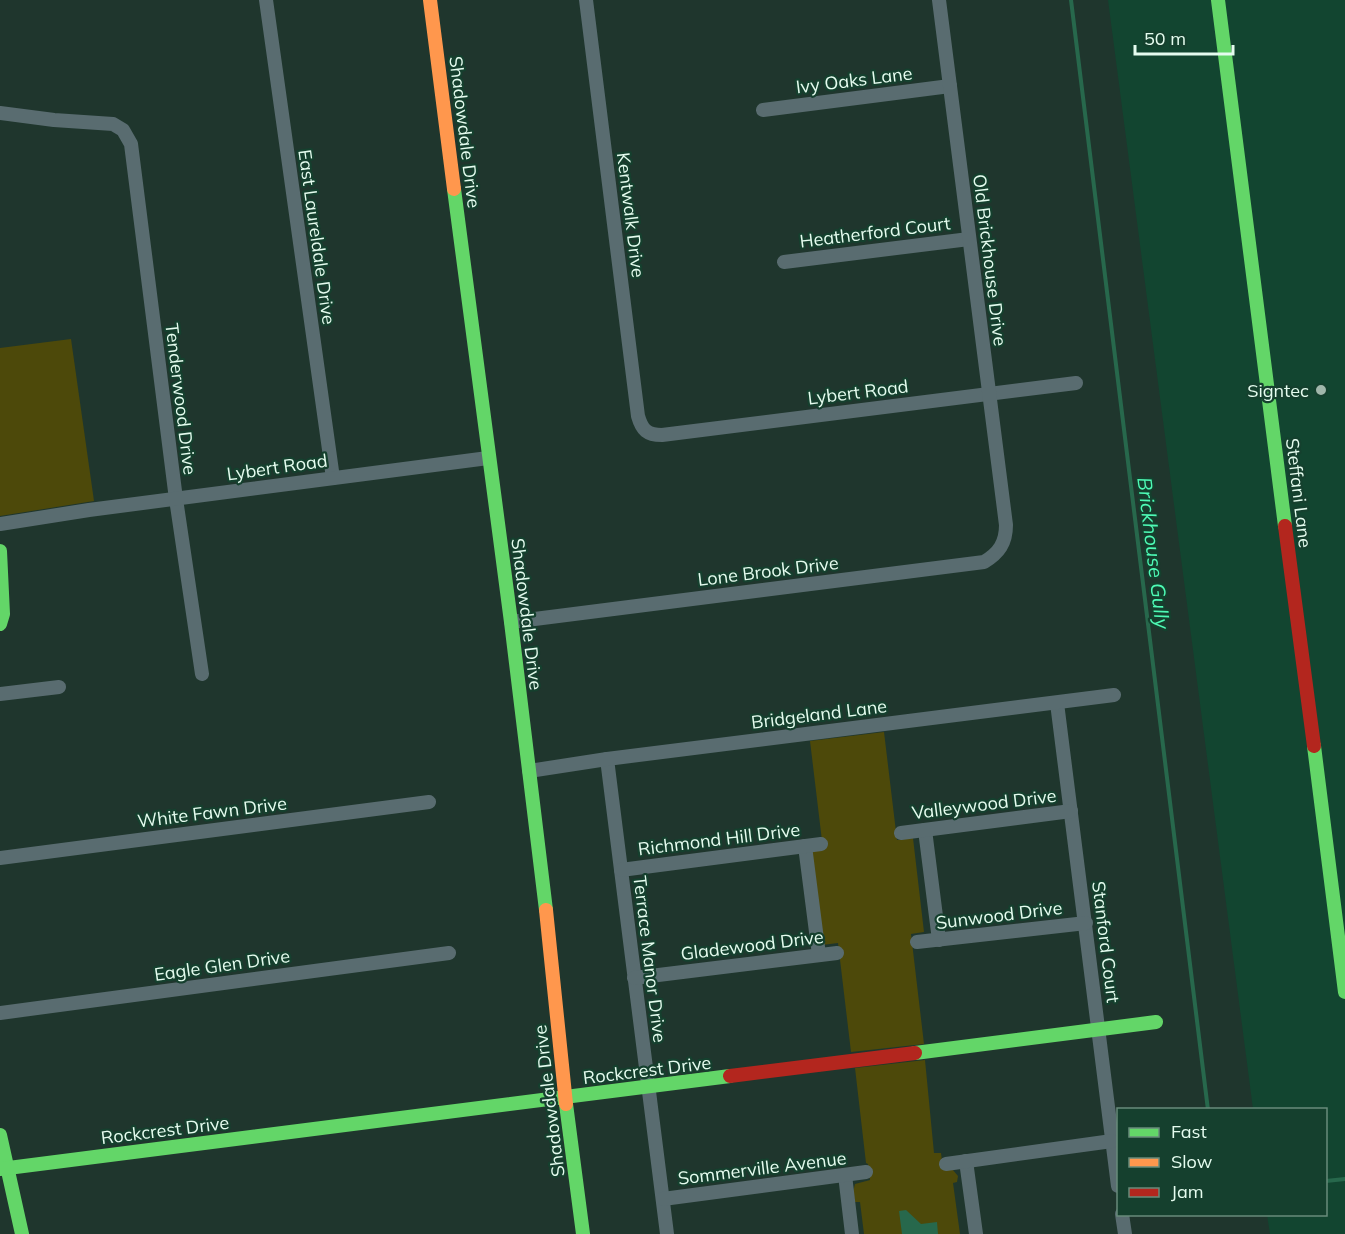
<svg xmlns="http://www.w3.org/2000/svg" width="1345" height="1234" viewBox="0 0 1345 1234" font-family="Mulish,sans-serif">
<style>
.built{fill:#124530}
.green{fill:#4d490a}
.water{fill:#27684c}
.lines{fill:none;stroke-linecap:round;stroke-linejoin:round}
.stream{stroke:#27684c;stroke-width:4}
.street{stroke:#596c70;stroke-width:14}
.fast{stroke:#63d668;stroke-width:14}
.slow{stroke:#ff974d;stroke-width:14}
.jam{stroke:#b3261e;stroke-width:14}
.poi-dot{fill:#a0b7ab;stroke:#15402e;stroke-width:2}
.labels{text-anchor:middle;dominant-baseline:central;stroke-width:4.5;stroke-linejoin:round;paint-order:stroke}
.street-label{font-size:18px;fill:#e5fcef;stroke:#15402e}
.poi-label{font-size:18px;fill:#e5fcef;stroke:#15402e;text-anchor:end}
.water-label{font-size:20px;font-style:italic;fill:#4efab5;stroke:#15402e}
</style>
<rect width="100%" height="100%" fill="#1f362d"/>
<path class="built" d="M 1108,0 L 1345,0 L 1345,1234 L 1270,1234 L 1267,1215 L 1326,1214 L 1326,1110 L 1253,1109 Z"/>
<g class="green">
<path d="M 71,339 L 94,501 L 0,516 L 0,348 Z"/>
<path d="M 884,732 L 897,840 L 913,838 L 924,932 L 911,934 L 924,1044 L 851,1052 L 838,943 L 822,945 L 811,851 L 823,849 L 810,741 Z"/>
<path d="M 925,1060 L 934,1153 L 941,1153 L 943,1169 L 952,1169 L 958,1176 L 957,1182 L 953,1183 L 960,1234 L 864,1234 L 860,1202 L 855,1202 L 853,1192 L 855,1184 L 870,1180 L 868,1164 L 866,1163 L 855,1068 Z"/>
</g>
<path class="water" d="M 906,1210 L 921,1224 L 937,1222 L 938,1234 L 902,1234 L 899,1211 Z"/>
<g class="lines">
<g class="stream">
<path d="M 1071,0 L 1208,1110"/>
<path d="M 1326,1181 L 1345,1179"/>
</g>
<g class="street">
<path d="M 266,0 L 333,478"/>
<path d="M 586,0 L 638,416 C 642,430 647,435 662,435 L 1076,383"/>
<path d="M 763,110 L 950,86"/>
<path d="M 0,113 L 54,120 L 113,124 L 123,130 L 131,144 L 176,499 L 202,674"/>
<path d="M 784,262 L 969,239"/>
<path d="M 0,524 L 89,510 L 488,458"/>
<path d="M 511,622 L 984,562 C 999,553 1006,543 1006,525 L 939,0"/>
<path d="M 0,694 L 59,687"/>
<path d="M 1057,703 L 1118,1186"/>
<path d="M 607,759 L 667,1234"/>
<path d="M 529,771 L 607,759 L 1114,695"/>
<path d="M 925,830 L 939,940"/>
<path d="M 901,833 L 1071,811"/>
<path d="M 805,846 L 819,955"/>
<path d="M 0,858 L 429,802"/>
<path d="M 621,870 L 821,844"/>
<path d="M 917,942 L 1086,923"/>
<path d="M 634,978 L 837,953"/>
<path d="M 0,1013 L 449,953"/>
<path d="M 966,1161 L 976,1234"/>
<path d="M 946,1164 L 1112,1141"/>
<path d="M 845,1175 L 852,1234"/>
<path d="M 663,1199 L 866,1172"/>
<path d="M 1122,1214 L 1125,1234"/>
</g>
<g class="fast">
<path d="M 1218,0 L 1285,526"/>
<path d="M 454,189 L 511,622 L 546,910"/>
<path d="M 0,551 L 3,614 L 0,624"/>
<path d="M 1314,746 L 1345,992"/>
<path d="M 915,1053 L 1156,1022"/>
<path d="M 566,1104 L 583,1234"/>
<path d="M 0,1135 L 22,1234"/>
<path d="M 0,1169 L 730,1076"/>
</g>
<g class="slow">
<path d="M 430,0 L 454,189"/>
<path d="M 546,910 L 566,1104"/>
</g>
<g class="jam">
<path d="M 1285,526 L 1314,746"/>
<path d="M 730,1076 L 915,1053"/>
</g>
</g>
<circle class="poi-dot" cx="1321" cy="390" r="6"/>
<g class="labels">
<g class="street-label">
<text transform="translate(854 80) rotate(-7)">Ivy Oaks Lane</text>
<text transform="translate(465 132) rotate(83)">Shadowdale Drive</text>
<text transform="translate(631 215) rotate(83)">Kentwalk Drive</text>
<text transform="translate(875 232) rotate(-7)">Heatherford Court</text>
<text transform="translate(317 237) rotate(82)">East Laureldale Drive</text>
<text transform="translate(990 260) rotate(83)">Old Brickhouse Drive</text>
<text transform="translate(858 392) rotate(-7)">Lybert Road</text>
<text transform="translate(181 399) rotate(83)">Tenderwood Drive</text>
<text transform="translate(277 467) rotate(-8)">Lybert Road</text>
<text transform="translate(1299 493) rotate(83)">Steffani Lane</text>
<text transform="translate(768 571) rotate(-7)">Lone Brook Drive</text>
<text transform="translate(527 614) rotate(83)">Shadowdale Drive</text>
<text transform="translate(819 714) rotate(-7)">Bridgeland Lane</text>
<text transform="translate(984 804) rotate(-7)">Valleywood Drive</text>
<text transform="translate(212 812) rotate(-7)">White Fawn Drive</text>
<text transform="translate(719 839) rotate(-7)">Richmond Hill Drive</text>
<text transform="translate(999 915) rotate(-7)">Sunwood Drive</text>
<text transform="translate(1106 942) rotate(83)">Stanford Court</text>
<text transform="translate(752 945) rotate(-7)">Gladewood Drive</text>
<text transform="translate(650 959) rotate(83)">Terrace Manor Drive</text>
<text transform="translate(222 965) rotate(-8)">Eagle Glen Drive</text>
<text transform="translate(647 1070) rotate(-7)">Rockcrest Drive</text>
<text transform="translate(549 1101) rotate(-97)">Shadowdale Drive</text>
<text transform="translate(165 1130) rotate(-7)">Rockcrest Drive</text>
<text transform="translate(762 1168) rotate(-7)">Sommerville Avenue</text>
</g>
<g class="poi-label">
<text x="1309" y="390">Signtec</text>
</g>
<g class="water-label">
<text transform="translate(1154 553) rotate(83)">Brickhouse Gully</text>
</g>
</g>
<rect x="1117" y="1108" width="210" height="108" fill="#15402e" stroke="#688b7b" stroke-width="1.5"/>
<rect x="1129" y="1128" width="30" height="9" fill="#63d668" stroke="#688b7b" stroke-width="1.5"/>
<text x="1171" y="1138" font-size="18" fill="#e5fcef">Fast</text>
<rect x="1129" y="1158" width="30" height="9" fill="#ff974d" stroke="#688b7b" stroke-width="1.5"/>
<text x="1171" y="1168" font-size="18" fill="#e5fcef">Slow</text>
<rect x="1129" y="1188" width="30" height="9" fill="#b3261e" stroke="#688b7b" stroke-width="1.5"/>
<text x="1171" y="1198" font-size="18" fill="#e5fcef">Jam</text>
<path d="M1135 45v9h98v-9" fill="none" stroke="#e5fcef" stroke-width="3"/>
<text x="1144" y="45" font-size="18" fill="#e5fcef" stroke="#15402e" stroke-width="4.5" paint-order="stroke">50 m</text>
</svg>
